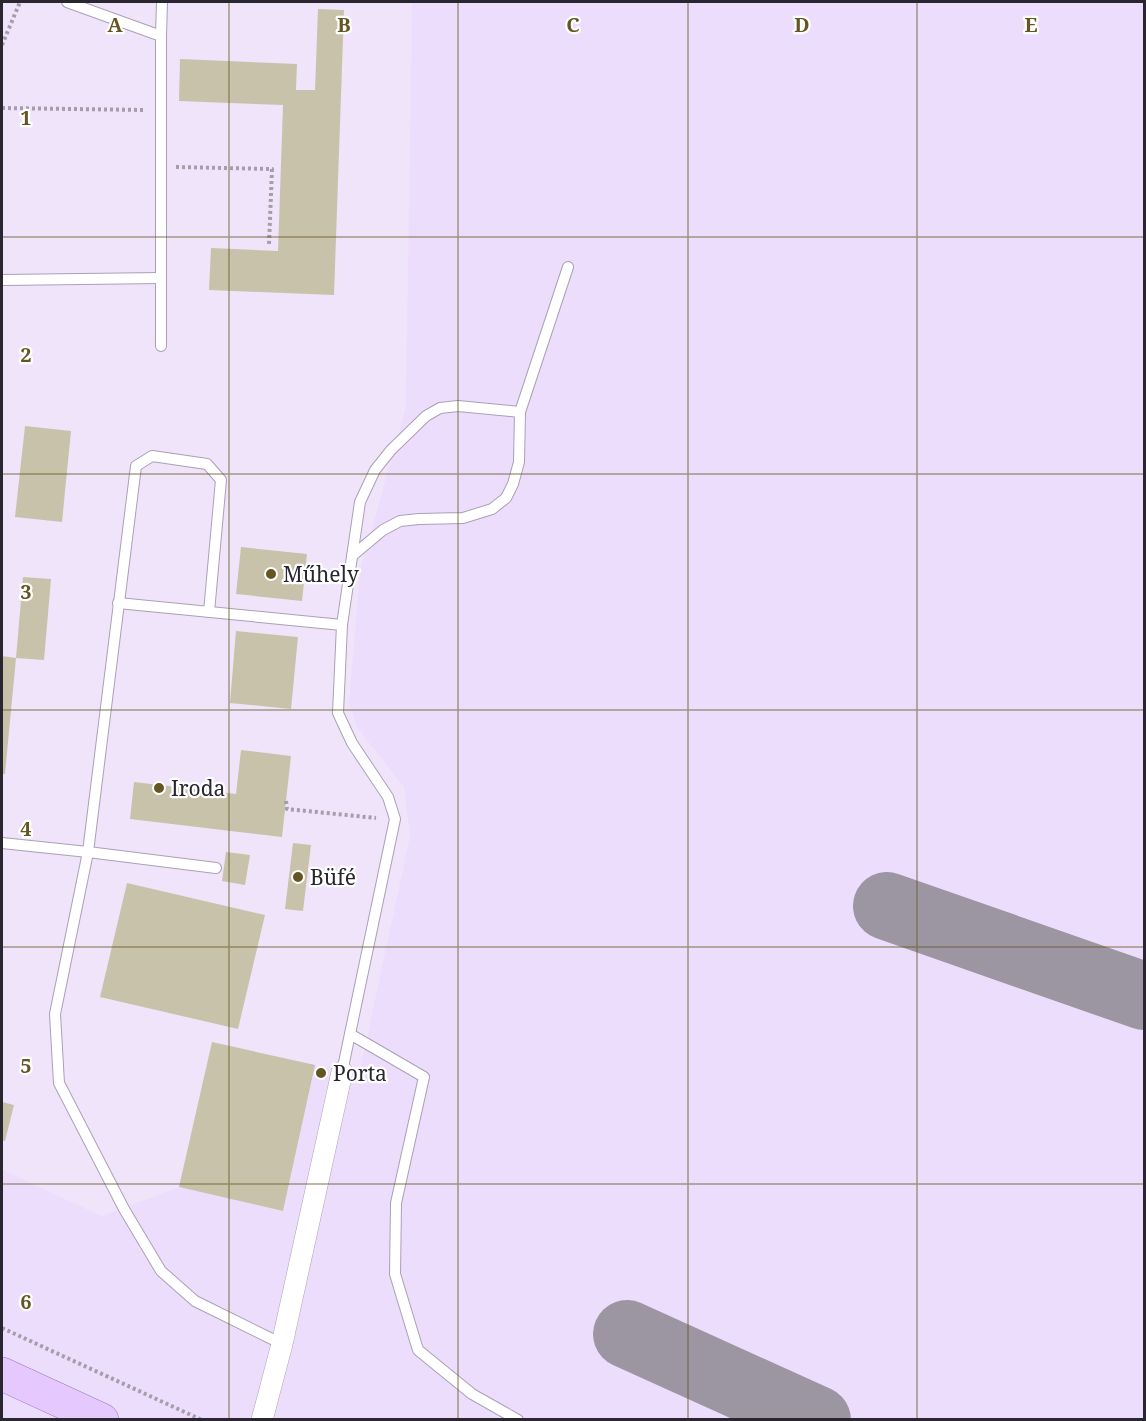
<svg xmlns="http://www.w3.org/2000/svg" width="1146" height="1421" viewBox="0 0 1146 1421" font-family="'Noto Serif',serif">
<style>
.built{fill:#f0e4fb}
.green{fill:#edddfd}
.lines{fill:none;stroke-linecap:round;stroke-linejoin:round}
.taxiway{stroke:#9c96a2;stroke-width:68}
.building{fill:#c9c2aa}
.lane-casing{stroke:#aaa0b5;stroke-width:12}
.street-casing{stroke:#aaa0b5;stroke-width:22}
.primary-casing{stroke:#9879b6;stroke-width:34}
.path{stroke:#a39eaa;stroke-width:4;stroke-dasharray:3 3;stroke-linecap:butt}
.lane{stroke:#fff;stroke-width:10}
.street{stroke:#fff;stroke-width:21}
.primary{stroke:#e5c9fe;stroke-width:33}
.grid{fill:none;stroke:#645522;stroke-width:1.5;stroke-opacity:0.55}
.poi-dot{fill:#645522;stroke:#fff;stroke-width:2}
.labels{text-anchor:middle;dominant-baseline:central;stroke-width:4.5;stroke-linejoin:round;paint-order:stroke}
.poi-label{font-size:21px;fill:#2a262f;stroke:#fff;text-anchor:start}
.grid-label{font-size:20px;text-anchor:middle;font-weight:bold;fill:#645522;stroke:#fff;stroke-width:4.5;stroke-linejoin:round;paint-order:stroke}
</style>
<rect width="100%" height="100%" fill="#f6effd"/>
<path class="built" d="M 2,2 L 1144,2 L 1144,1419 L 359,1076 L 316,1065 L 283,1211 L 124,1209 L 102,1216 L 2,1169 Z"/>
<path class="green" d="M 412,2 L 1144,2 L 1144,1419 L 2,1420 L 2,1169 L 102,1216 L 179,1187 L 283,1211 L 315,1065 L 359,1075 L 410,836 L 404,787 L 358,729 L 349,703 L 360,571 L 406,407 Z"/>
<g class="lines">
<g class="taxiway">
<path d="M 887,906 L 1144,996"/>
<path d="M 627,1334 L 817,1420"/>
</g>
</g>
<g class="building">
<path d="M 318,9 L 344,10 L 334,295 L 209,290 L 211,248 L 278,251 L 283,105 L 179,101 L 180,59 L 297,64 L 296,90 L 315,90 Z"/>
<path d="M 25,426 L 71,431 L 62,522 L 15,517 Z"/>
<path d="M 241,547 L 307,554 L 302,601 L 236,594 Z"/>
<path d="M 23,577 L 51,579 L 44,660 L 16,658 L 5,774 L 2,774 L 2,656 L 16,658 Z"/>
<path d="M 236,631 L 298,637 L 291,709 L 230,703 Z"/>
<path d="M 241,750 L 291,756 L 282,837 L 130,819 L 134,782 L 236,794 Z"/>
<path d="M 293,843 L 311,845 L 303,911 L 285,909 Z"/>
<path d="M 226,852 L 250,855 L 245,885 L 222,881 Z"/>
<path d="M 127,883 L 265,915 L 238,1029 L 100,997 Z"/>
<path d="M 212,1042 L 315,1065 L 283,1211 L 179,1187 Z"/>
<path d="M 318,1067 L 327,1069 L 324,1079 L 316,1077 Z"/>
<path d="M 2,1102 L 14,1105 L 5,1141 L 2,1140 Z"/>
</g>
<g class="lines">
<defs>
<g id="lane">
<path d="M 67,2 L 161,36"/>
<path d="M 2,280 L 161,278"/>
<path d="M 161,346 L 161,36 L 162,2"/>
<path d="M 352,556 L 383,530 L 400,521 L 419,519 L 463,518 L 492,509 L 506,498 L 513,484 L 519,462 L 520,412 L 568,267"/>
<path d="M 118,603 L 342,625"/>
<path d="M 209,612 L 221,480 L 207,464 L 152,456 L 136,466 L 88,852 L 55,1014 L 59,1083 L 124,1209 L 161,1271 L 195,1301 L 282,1344"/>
<path d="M 2,843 L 88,852 L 216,868"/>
<path d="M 350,1034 L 424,1077 L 396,1203 L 395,1274 L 418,1350 L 472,1394 L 518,1420"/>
<path d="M 342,1072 L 395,819 L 388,797 L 352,743 L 338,713 L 342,625 L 360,502 L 375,470 L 391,450 L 426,416 L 440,408 L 458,406 L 520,412"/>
</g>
<path id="street" d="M 262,1420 L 282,1344 L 342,1072"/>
<path id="primary" d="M 2,1374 L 102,1420"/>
</defs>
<use href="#lane" class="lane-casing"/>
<use href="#street" class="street-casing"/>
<use href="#primary" class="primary-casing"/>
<g class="path">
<path d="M 2,45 L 20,2"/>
<path d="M 2,108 L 145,110"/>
<path d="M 176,167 L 272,169 L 269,244"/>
<path d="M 286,801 L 287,809 L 376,818"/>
<path d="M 2,1328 L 202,1420"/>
</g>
<use href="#lane" class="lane"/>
<use href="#street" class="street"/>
<use href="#primary" class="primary"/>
</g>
<path class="grid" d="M 229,2 L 229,1420M 458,2 L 458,1420M 688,2 L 688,1420M 917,2 L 917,1420M 2,237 L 1144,237M 2,474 L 1144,474M 2,710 L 1144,710M 2,947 L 1144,947M 2,1184 L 1144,1184"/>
<g class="poi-dot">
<circle cx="271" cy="574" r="6"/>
<circle cx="159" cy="788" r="6"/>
<circle cx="298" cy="877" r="6"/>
<circle cx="321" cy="1073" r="6"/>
</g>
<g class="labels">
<g class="poi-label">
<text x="283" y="574">Műhely</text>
<text x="171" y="788">Iroda</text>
<text x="310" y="877">Büfé</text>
<text x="333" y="1073">Porta</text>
</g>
</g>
<g class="grid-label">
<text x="115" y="32">A</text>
<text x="344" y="32">B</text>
<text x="573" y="32">C</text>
<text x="802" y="32">D</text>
<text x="1031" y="32">E</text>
<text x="26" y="125">1</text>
<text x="26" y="362">2</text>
<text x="26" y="599">3</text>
<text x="26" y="836">4</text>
<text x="26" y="1073">5</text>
<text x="26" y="1309">6</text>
</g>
<rect width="1146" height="1421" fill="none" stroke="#2a262f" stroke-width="6"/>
</svg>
